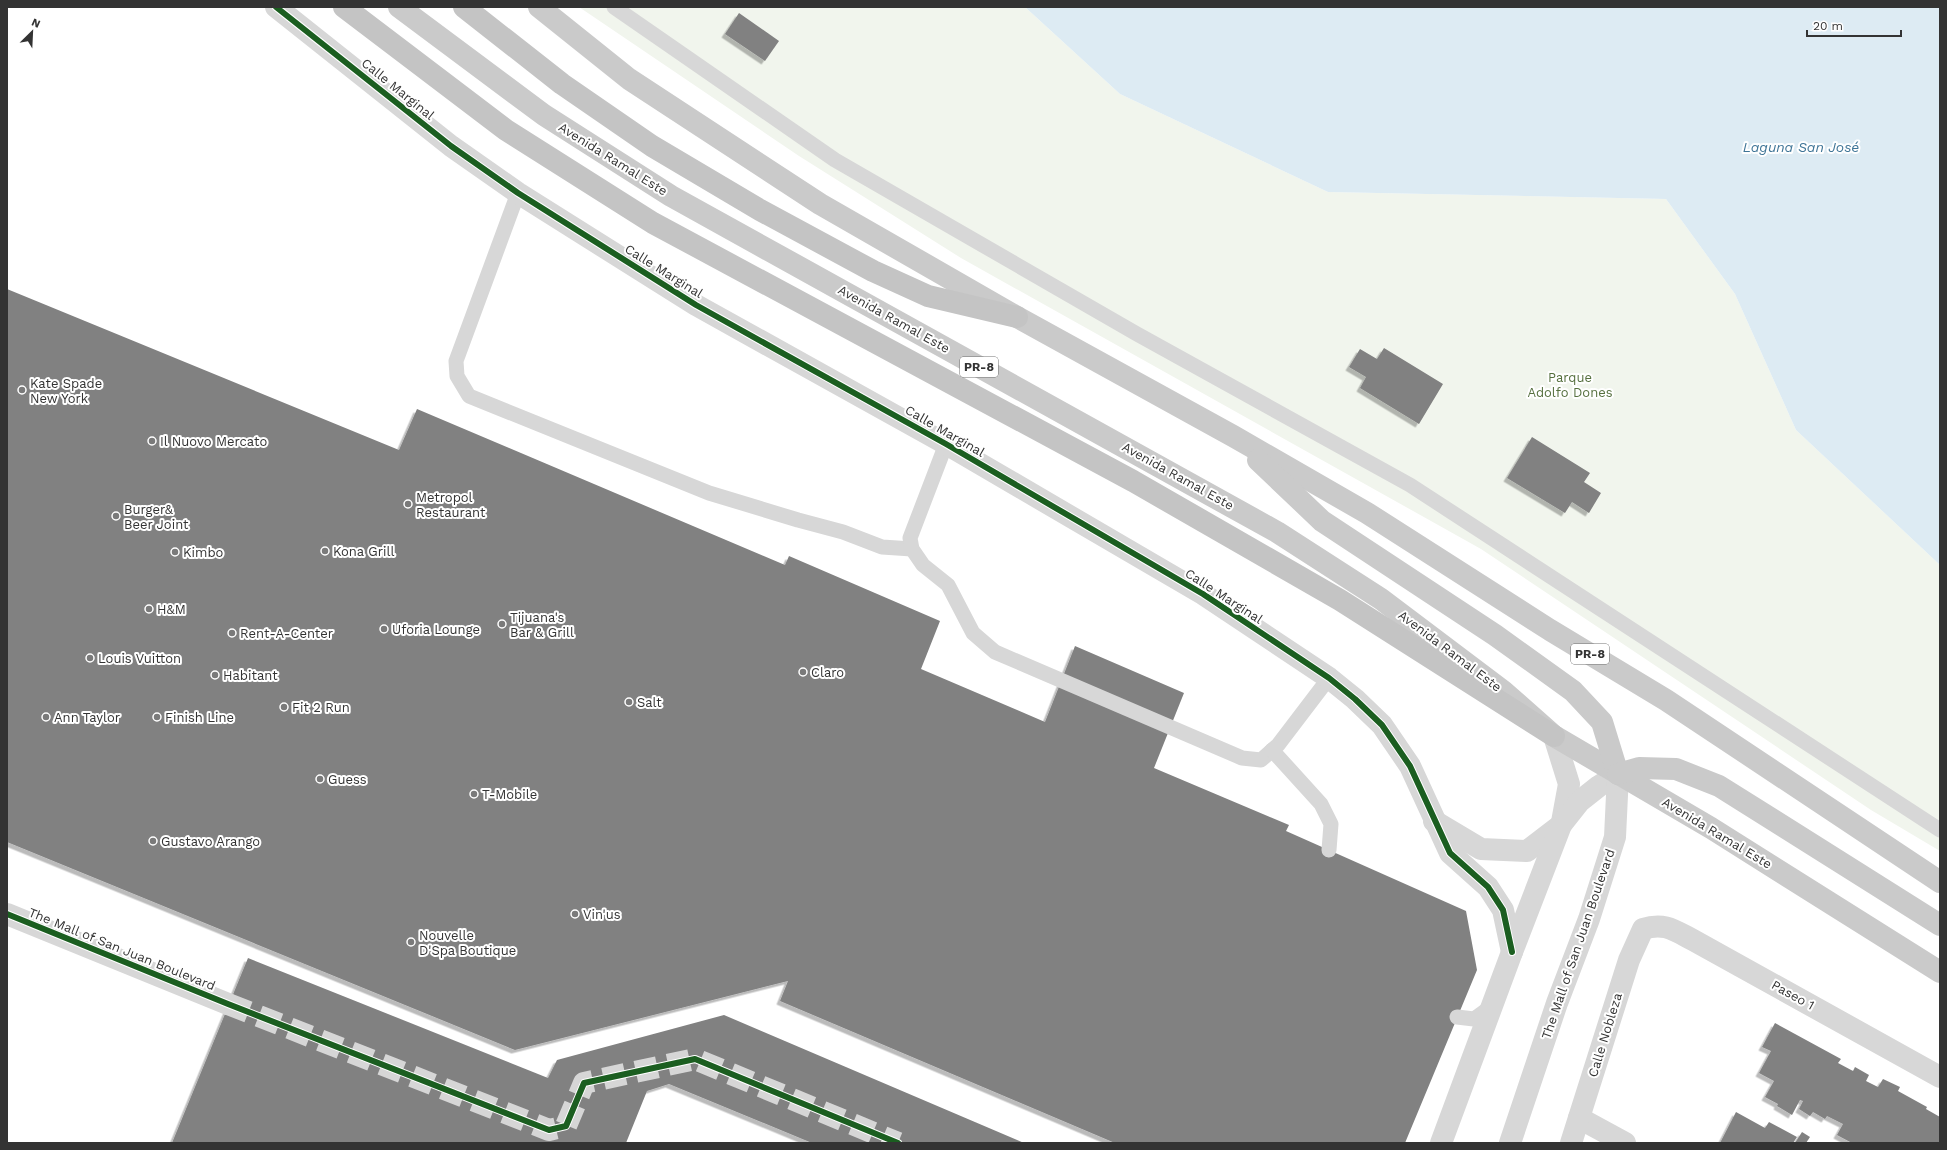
<svg xmlns="http://www.w3.org/2000/svg" width="1947" height="1150" viewBox="0 0 1947 1150" font-family="'Work Sans',sans-serif">
<style>
.green{fill:#f1f5ed}
.water{fill:#ddebf3}
.building{fill:#818181;filter:url(#shadow)}
.lines{fill:none;stroke-linecap:round;stroke-linejoin:round}
.minor-tunnel{stroke:#d6d6d6;stroke-width:22;stroke-dasharray:22 11;stroke-linecap:butt}
.service{stroke:#d7d7d7;stroke-width:15}
.minor{stroke:#d7d7d7;stroke-width:22}
.primary{stroke:#cacaca;stroke-width:22}
.motorway{stroke:#c4c4c4;stroke-width:22}
.cycleway-casing{stroke:#fff;stroke-width:8}
.cycleway{stroke:#1b5e20;stroke-width:6}
.poi-dot{fill:#7a7a7a;stroke:#fff;stroke-width:1.5}
.labels{text-anchor:middle;dominant-baseline:central;stroke-width:4;stroke-linejoin:round;paint-order:stroke}
.shield{fill:#fff;stroke:#707070;stroke-width:1}
.shield-label{font-size:12px;font-weight:bold;fill:#333}
.street-label{font-size:13px;fill:#333;stroke:#fff}
.park-label{font-size:13px;fill:#56703f;stroke:#fff}
.poi-label{font-size:13px;fill:#333;stroke:#fff;text-anchor:start}
.water-label{font-size:14px;font-style:italic;fill:#3f7597;stroke:#fff}
</style>
<defs>
<filter id="shadow"><feDropShadow dx="-3.5" dy="3.5" stdDeviation="0" flood-color="#0004"/></filter>
</defs>
<rect width="100%" height="100%" fill="#fff"/>
<path class="green" d="M 579,7 L 1025,7 L 1120,94 L 1328,192 L 1666,199 L 1735,294 L 1796,430 L 1940,565 L 1940,851 L 1871,810 L 1481,549 L 961,258 L 799,156 Z"/>
<path class="water" d="M 1025,7 L 1940,7 L 1940,565 L 1796,430 L 1735,294 L 1666,199 L 1328,192 L 1120,94 Z"/>
<g class="building">
<path d="M 739,13 L 779,41 L 765,61 L 725,34 Z"/>
<path d="M 7,289 L 399,450 L 417,409 L 785,565 L 789,556 L 940,621 L 921,669 L 1045,722 L 1075,646 L 1184,693 L 1154,768 L 1289,825 L 1286,831 L 1466,911 L 1477,970 L 1405,1143 L 1115,1143 L 780,1001 L 788,981 L 515,1050 L 7,842 Z"/>
<path d="M 1384,348 L 1443,384 L 1419,424 L 1360,388 L 1366,377 L 1349,367 L 1360,349 L 1377,359 Z"/>
<path d="M 1532,437 L 1590,473 L 1584,482 L 1601,493 L 1589,513 L 1572,502 L 1565,513 L 1507,478 Z"/>
<path d="M 248,958 L 548,1078 L 557,1060 L 724,1015 L 1024,1143 L 812,1143 L 669,1084 L 647,1091 L 626,1143 L 172,1143 Z"/>
<path d="M 1775,1023 L 1841,1059 L 1838,1063 L 1853,1071 L 1855,1067 L 1869,1075 L 1866,1081 L 1878,1087 L 1883,1079 L 1900,1087 L 1898,1091 L 1927,1107 L 1926,1109 L 1940,1117 L 1940,1143 L 1852,1143 L 1837,1135 L 1843,1124 L 1827,1116 L 1825,1119 L 1813,1112 L 1810,1116 L 1799,1109 L 1803,1101 L 1800,1100 L 1792,1115 L 1777,1106 L 1778,1104 L 1765,1097 L 1774,1081 L 1759,1073 L 1771,1051 L 1762,1047 Z"/>
<path d="M 1736,1112 L 1765,1128 L 1769,1122 L 1797,1137 L 1793,1143 L 1720,1143 Z"/>
<path d="M 1802,1132 L 1810,1137 L 1806,1143 L 1795,1143 Z"/>
</g>
<g class="lines">
<path class="minor-tunnel" d="M 228,1004 L 549,1130 L 566,1126 L 584,1083 L 695,1059 L 898,1143"/>
<g class="service">
<path d="M 614,7 L 835,160 L 1137,334 L 1410,485 L 1940,830"/>
<path d="M 518,193 L 456,361 L 457,376 L 469,396 L 709,493 L 798,520 L 843,532 L 882,547 L 912,549"/>
<path d="M 946,444 L 910,538 L 912,549 L 923,565 L 948,585 L 973,633 L 995,652 L 1242,758 L 1261,760 L 1278,745 L 1329,678"/>
<path d="M 1272,750 L 1321,804 L 1331,824 L 1329,850"/>
<path d="M 1457,1017 L 1474,1019 L 1492,1006"/>
</g>
<g class="minor">
<path d="M 276,7 L 451,146 L 518,193 L 696,305 L 946,444 L 1203,594 L 1329,678 L 1355,699 L 1382,725 L 1410,766 L 1450,853 L 1488,887 L 1503,910 L 1512,952"/>
<path d="M 1554,736 L 1569,784 L 1562,822"/>
<path d="M 1434,821 L 1481,849 L 1527,851 L 1561,825"/>
<path d="M 7,914 L 228,1004"/>
<path d="M 1579,1118 L 1625,1143"/>
<path d="M 1441,1143 L 1512,952 L 1561,825 L 1580,801 L 1599,786 L 1618,774"/>
<path d="M 1510,1143 L 1557,1003 L 1589,919 L 1615,837 L 1618,774"/>
<path d="M 1571,1143 L 1629,960 L 1643,929 C 1664,922 1674,930 1693,940 L 1940,1077"/>
</g>
<g class="primary">
<path d="M 399,7 L 544,115 L 671,196 L 1277,532 L 1381,599 L 1503,691 L 1554,736 L 1711,828 L 1940,972"/>
<path d="M 539,7 L 629,79 L 820,204 L 1017,317 L 1233,436 L 1367,513 L 1550,630 L 1666,700 L 1940,882"/>
<path d="M 1258,460 L 1322,521 L 1495,635 L 1573,691 L 1602,722 L 1618,774"/>
<path d="M 1618,774 L 1639,768 L 1676,769 L 1719,786 L 1940,925"/>
</g>
<g class="motorway">
<path d="M 344,7 L 506,130 L 653,223 L 1133,481 L 1340,600 L 1554,736"/>
<path d="M 464,7 L 562,84 L 652,146 L 760,210 L 873,271 L 928,296 L 1017,317"/>
</g>
<defs>
<g id="cycleway">
<path d="M 276,7 L 451,146 L 518,193 L 696,305 L 946,444 L 1203,594 L 1329,678 L 1355,699 L 1382,725 L 1410,766 L 1450,853 L 1488,887 L 1503,910 L 1512,952"/>
<path d="M 7,914 L 228,1004 L 549,1130 L 566,1126 L 584,1083 L 695,1059 L 898,1143"/>
</g>
</defs>
<use href="#cycleway" class="cycleway-casing"/>
<use href="#cycleway" class="cycleway"/>
</g>
<g class="poi-dot">
<circle cx="22" cy="390" r="4"/>
<circle cx="152" cy="441" r="4"/>
<circle cx="408" cy="504" r="4"/>
<circle cx="116" cy="516" r="4"/>
<circle cx="325" cy="551" r="4"/>
<circle cx="175" cy="552" r="4"/>
<circle cx="149" cy="609" r="4"/>
<circle cx="502" cy="624" r="4"/>
<circle cx="384" cy="629" r="4"/>
<circle cx="232" cy="633" r="4"/>
<circle cx="90" cy="658" r="4"/>
<circle cx="803" cy="672" r="4"/>
<circle cx="215" cy="675" r="4"/>
<circle cx="629" cy="702" r="4"/>
<circle cx="284" cy="707" r="4"/>
<circle cx="46" cy="717" r="4"/>
<circle cx="157" cy="717" r="4"/>
<circle cx="320" cy="779" r="4"/>
<circle cx="474" cy="794" r="4"/>
<circle cx="153" cy="841" r="4"/>
<circle cx="575" cy="914" r="4"/>
<circle cx="411" cy="942" r="4"/>
</g>
<g class="labels">
<g class="shield">
<rect x="960" y="357" width="38" height="20" rx="3"/>
<rect x="1571" y="644" width="38" height="20" rx="3"/>
</g>
<g class="shield-label">
<text x="979" y="367">PR-8</text>
<text x="1590" y="654">PR-8</text>
</g>
<g class="street-label">
<text transform="translate(398 89) rotate(39)">Calle Marginal</text>
<text transform="translate(613 159) rotate(32)">Avenida Ramal Este</text>
<text transform="translate(664 271) rotate(32)">Calle Marginal</text>
<text transform="translate(894 319) rotate(29)">Avenida Ramal Este</text>
<text transform="translate(945 431) rotate(30)">Calle Marginal</text>
<text transform="translate(1178 476) rotate(29)">Avenida Ramal Este</text>
<text transform="translate(1224 596) rotate(33)">Calle Marginal</text>
<text transform="translate(1450 651) rotate(37)">Avenida Ramal Este</text>
<text transform="translate(1717 833) rotate(31)">Avenida Ramal Este</text>
<text transform="translate(1578 944) rotate(-71)">The Mall of San Juan Boulevard</text>
<text transform="translate(122 949) rotate(22)">The Mall of San Juan Boulevard</text>
<text transform="translate(1793 995) rotate(29)">Paseo 1</text>
<text transform="translate(1605 1035) rotate(-73)">Calle Nobleza</text>
</g>
<g class="park-label">
<text x="1570" y="377">Parque<tspan x="1570" dy="15">Adolfo Dones</tspan></text>
</g>
<g class="poi-label">
<text x="30" y="383">Kate Spade<tspan x="30" dy="15">New York</tspan></text>
<text x="160" y="441">Il Nuovo Mercato</text>
<text x="416" y="497">Metropol<tspan x="416" dy="15">Restaurant</tspan></text>
<text x="124" y="509">Burger&amp;<tspan x="124" dy="15">Beer Joint</tspan></text>
<text x="333" y="551">Kona Grill</text>
<text x="183" y="552">Kimbo</text>
<text x="157" y="609">H&amp;M</text>
<text x="510" y="617">Tijuana's<tspan x="510" dy="15">Bar &amp; Grill</tspan></text>
<text x="392" y="629">Uforia Lounge</text>
<text x="240" y="633">Rent-A-Center</text>
<text x="98" y="658">Louis Vuitton</text>
<text x="811" y="672">Claro</text>
<text x="223" y="675">Habitant</text>
<text x="637" y="702">Salt</text>
<text x="292" y="707">Fit 2 Run</text>
<text x="54" y="717">Ann Taylor</text>
<text x="165" y="717">Finish Line</text>
<text x="328" y="779">Guess</text>
<text x="482" y="794">T-Mobile</text>
<text x="161" y="841">Gustavo Arango</text>
<text x="583" y="914">Vin'us</text>
<text x="419" y="935">Nouvelle<tspan x="419" dy="15">D'Spa Boutique</tspan></text>
</g>
<g class="water-label">
<text x="1801" y="147">Laguna San José</text>
</g>
</g>
<rect width="1947" height="1150" fill="none" stroke="#333333" stroke-width="16"/>
<g transform="translate(32 32) rotate(24)" stroke="#ffffff" stroke-width="3" paint-order="stroke">
<path d="M0-3L7 15L0 10L-7 15Z" fill="#333333"/>
<text y="-6" font-size="11" font-weight="bold" text-anchor="middle" fill="#333333">N</text>
</g>
<path d="M1807 30v6h94v-6" fill="none" stroke="#333333" stroke-width="2"/>
<text x="1813" y="30" font-size="12" fill="#333333" stroke="#ffffff" stroke-width="3" paint-order="stroke">20 m</text>
</svg>
